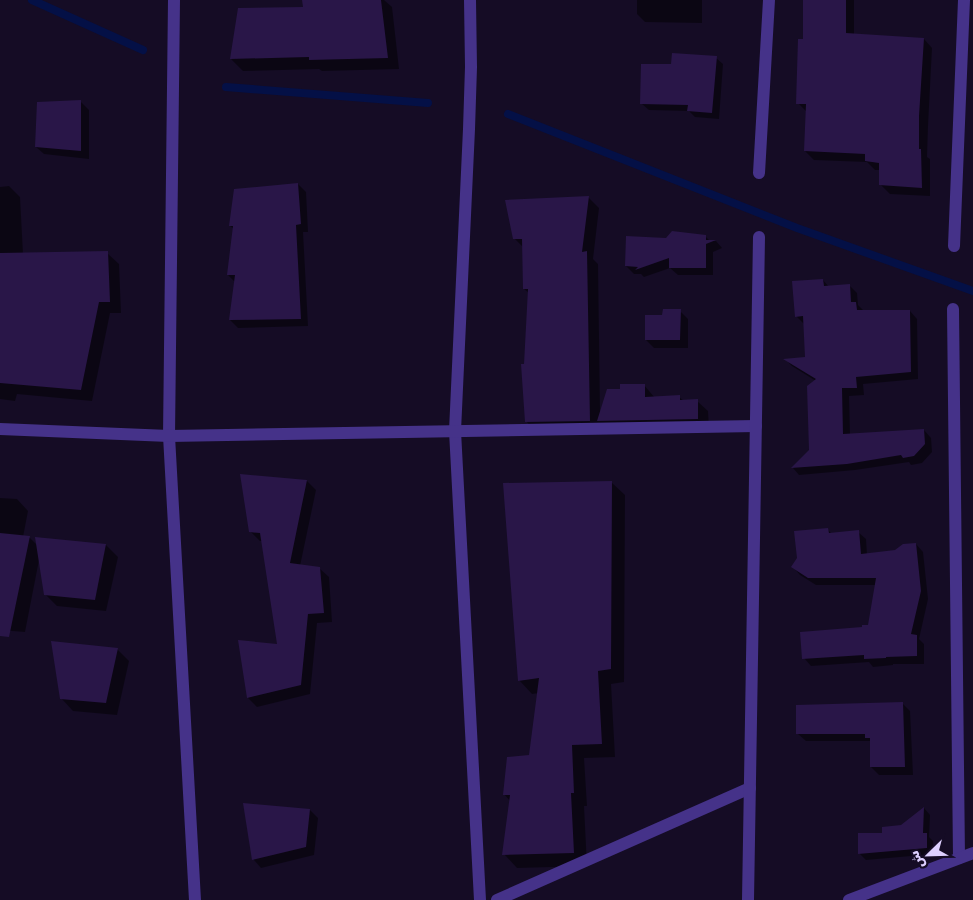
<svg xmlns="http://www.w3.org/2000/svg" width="973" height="900" viewBox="0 0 973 900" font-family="'DejaVu Sans',Vazirmatn,sans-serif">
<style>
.shadow{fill:#0007}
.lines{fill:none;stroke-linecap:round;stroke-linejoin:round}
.stream{stroke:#041046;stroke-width:8}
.building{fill:#291648}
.street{stroke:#453289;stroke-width:12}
</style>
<rect width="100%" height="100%" fill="#150c25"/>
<g class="shadow">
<path d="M 304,0 L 384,0 L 392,7 L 399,69 L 322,71 L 319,69 L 243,71 L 231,59 L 304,8 Z"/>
<path d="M 637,0 L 702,0 L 702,23 L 645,22 L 637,14 Z"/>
<path d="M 804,0 L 854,0 L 854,34 L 924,39 L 932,48 L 928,126 L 927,157 L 930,159 L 930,196 L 890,194 L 881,185 L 881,170 L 875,170 L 867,162 L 814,160 L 805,151 L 807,112 L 798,103 L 804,40 Z"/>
<path d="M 716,58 L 723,64 L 719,119 L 695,117 L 689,111 L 649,110 L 642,104 L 672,65 Z"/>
<path d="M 81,102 L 89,110 L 89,159 L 44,154 L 36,147 Z"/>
<path d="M 298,184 L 306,192 L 308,232 L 303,232 L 308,326 L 238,328 L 230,320 L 235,282 L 228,275 L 234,229 L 230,226 Z"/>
<path d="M 9,186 L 20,197 L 23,254 L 107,253 L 119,264 L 121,313 L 110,313 L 92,401 L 17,394 L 15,401 L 0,399 L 0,187 Z"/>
<path d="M 588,197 L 599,208 L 593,259 L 598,264 L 600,412 L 621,390 L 644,385 L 655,398 L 679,397 L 684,401 L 697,401 L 708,411 L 709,429 L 537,433 L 526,421 L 526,365 L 529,293 L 524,289 L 524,248 L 514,238 Z"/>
<path d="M 705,236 L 710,241 L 716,241 L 722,248 L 713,252 L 713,275 L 678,275 L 670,268 L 644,277 L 641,274 L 634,274 L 626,266 L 667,239 Z"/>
<path d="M 823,280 L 829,287 L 849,285 L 857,293 L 858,305 L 863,310 L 910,311 L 917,319 L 918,379 L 863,384 L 864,395 L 849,396 L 850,435 L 924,430 L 931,438 L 932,452 L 922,463 L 911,465 L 909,462 L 855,470 L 799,475 L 793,468 L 810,451 L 816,381 L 792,366 L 786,360 L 806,358 L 804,324 L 796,316 Z"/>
<path d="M 680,311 L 688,319 L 688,348 L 654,348 L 646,340 L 662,316 Z"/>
<path d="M 242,475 L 307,481 L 316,490 L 300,566 L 319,568 L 329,577 L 332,622 L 317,623 L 310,694 L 257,707 L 248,698 L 279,645 L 263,541 L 260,541 L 250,531 Z"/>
<path d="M 611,482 L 625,495 L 624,682 L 611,684 L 615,757 L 584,758 L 587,806 L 584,806 L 587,866 L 517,868 L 504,854 L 510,801 L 504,794 L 531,756 L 539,693 L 532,694 L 519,680 Z"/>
<path d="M 0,498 L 17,499 L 28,511 L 23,537 L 30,538 L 37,545 L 36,538 L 106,545 L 118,557 L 106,611 L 57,606 L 45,594 L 39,560 L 25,632 L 0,630 Z"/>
<path d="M 828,530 L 832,534 L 858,532 L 866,539 L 867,555 L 895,552 L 916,544 L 923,552 L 928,599 L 919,639 L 924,644 L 924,664 L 893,664 L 893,665 L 873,667 L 869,662 L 811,666 L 804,658 L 869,626 L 876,585 L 816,585 L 800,575 L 793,567 Z"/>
<path d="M 117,649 L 129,661 L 117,715 L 73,711 L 61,698 Z"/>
<path d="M 902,703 L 910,711 L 913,775 L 879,775 L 871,767 L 870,741 L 806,741 L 798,734 Z"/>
<path d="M 245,804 L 310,810 L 318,818 L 314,855 L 261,868 L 254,860 Z"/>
<path d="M 924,808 L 930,815 L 929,837 L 933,841 L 934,854 L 866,860 L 859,853 L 883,834 L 901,827 Z"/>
</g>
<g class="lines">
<g class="stream">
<path d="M 32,0 L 143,50"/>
<path d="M 226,87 L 428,103"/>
<path d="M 508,114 L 797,228 L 973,291"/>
</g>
</g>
<g class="building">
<path d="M 302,0 L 381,0 L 388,58 L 309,60 L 309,57 L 230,59 L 238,8 L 303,7 Z"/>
<path d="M 803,0 L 846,0 L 846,33 L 924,38 L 919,116 L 919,149 L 921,149 L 922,188 L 879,185 L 879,163 L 865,161 L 865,154 L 804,151 L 806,104 L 796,104 L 798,39 L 803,39 Z"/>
<path d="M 672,53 L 717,56 L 712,113 L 687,111 L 688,105 L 640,104 L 641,64 L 671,64 Z"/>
<path d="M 81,100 L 81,151 L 35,147 L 37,102 Z"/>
<path d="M 298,183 L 301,224 L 296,225 L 301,319 L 229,320 L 235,275 L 227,275 L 233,226 L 229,226 L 234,189 Z"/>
<path d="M 589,196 L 582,252 L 587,251 L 590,421 L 525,422 L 521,364 L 524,364 L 528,289 L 523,289 L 522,239 L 513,239 L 505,200 Z"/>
<path d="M 672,231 L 706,235 L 706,240 L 716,240 L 706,244 L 706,268 L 669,268 L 669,258 L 635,270 L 638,267 L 625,266 L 626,236 L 666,238 Z"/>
<path d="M 108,251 L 110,302 L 99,302 L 81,390 L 0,383 L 0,253 Z"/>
<path d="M 823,279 L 824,286 L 850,284 L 851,302 L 856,302 L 857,310 L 910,310 L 911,372 L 856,377 L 857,388 L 842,388 L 843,434 L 924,429 L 925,444 L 914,456 L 903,458 L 901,455 L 847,464 L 791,468 L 809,450 L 807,386 L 816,379 L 783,359 L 805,357 L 803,316 L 795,317 L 792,281 Z"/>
<path d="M 663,309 L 681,309 L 680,340 L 645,340 L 645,315 L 662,315 Z"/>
<path d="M 620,384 L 645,384 L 645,397 L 680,395 L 680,400 L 698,399 L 698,419 L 597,421 L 607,389 L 620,389 Z"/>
<path d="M 240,474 L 307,480 L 290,563 L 320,567 L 324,613 L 308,614 L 301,685 L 247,698 L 238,640 L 277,644 L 260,533 L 249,532 Z"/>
<path d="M 612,481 L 611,669 L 598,671 L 602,744 L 572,745 L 574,793 L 571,793 L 574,853 L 502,855 L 510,795 L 503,795 L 507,757 L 529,755 L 539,678 L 518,681 L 503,483 Z"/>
<path d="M 828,528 L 829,533 L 859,530 L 861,554 L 895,550 L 903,544 L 916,543 L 921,591 L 911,634 L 917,635 L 917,656 L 886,657 L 886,658 L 864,659 L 864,655 L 802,659 L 800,632 L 862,627 L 862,625 L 868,625 L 876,578 L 808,578 L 791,567 L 797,558 L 794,531 Z"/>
<path d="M 0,533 L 30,536 L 9,637 L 0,636 Z"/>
<path d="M 35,537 L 106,544 L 95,600 L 44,595 Z"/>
<path d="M 51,641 L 118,648 L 106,703 L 60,699 Z"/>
<path d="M 903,702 L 905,767 L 870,767 L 870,738 L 865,738 L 865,734 L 796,734 L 796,705 Z"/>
<path d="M 243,803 L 310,809 L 306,847 L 252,860 Z"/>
<path d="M 924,807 L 923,833 L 927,833 L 927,848 L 858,854 L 858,833 L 882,833 L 882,827 L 901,825 Z"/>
</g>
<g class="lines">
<g class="street">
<path d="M 174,0 L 169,436 L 195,900"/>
<path d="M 470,0 L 471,67 L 469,129 L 455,431 L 480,900"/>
<path d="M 759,173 L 769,0"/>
<path d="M 954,246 L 964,0"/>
<path d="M 953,309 L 959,858"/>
<path d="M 0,429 L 169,436 L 756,426"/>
<path d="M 497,900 L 750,788"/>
<path d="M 748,900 L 759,237"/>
<path d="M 849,900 L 973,853"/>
</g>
</g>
<g transform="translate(928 855) rotate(247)" stroke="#150c25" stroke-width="4" paint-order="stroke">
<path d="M0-4L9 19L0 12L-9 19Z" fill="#ded0ff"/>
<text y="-8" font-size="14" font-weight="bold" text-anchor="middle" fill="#ded0ff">ش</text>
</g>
</svg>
